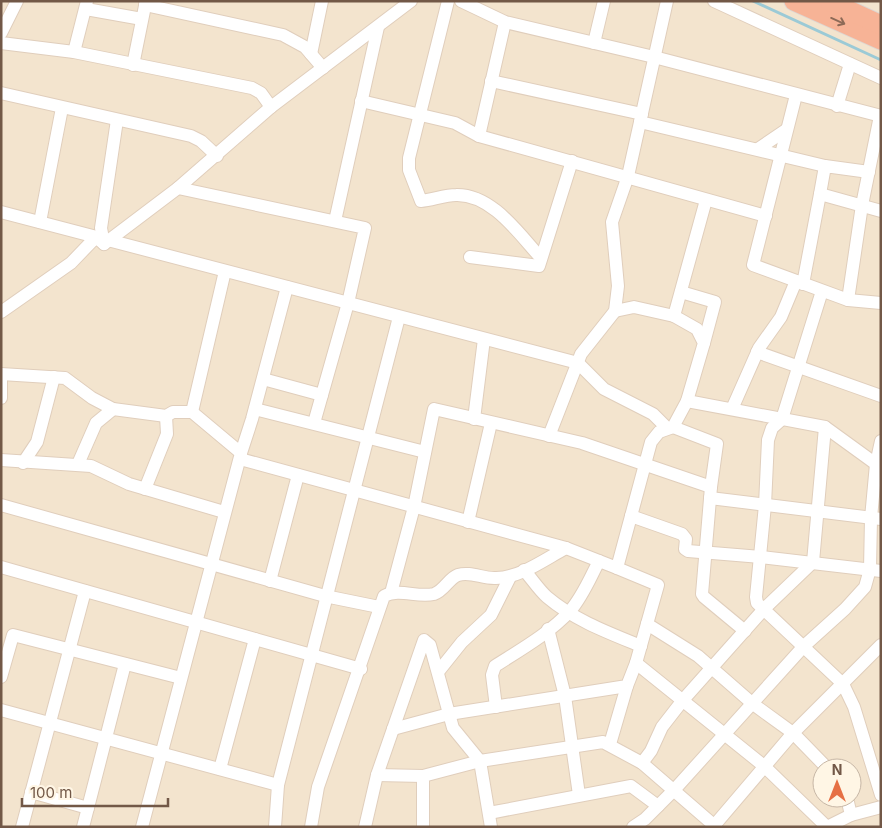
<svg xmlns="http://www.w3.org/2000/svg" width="882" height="828" viewBox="0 0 882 828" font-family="Inter,sans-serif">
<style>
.residential{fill:#f3e4ce;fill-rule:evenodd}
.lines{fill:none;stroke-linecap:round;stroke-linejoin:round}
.stream{stroke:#9bcad6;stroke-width:3}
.minor-casing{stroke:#e0cebc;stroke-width:14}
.highway-casing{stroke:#ddd7d3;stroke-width:21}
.minor{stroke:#fff;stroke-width:12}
.highway{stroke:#f7b396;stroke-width:19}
.oneway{stroke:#8d6a57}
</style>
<rect width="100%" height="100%" fill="#fcf2df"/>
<path class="residential" d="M 1,1 L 881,1 L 881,827 L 1,827 ZM 822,768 L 852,768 L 852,798 L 822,798 Z"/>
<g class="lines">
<path class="stream" d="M 753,1 L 881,60"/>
<defs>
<g id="minor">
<path d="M 448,1 L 409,158 L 409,170 L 421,201 C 432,200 445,195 456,195 C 492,194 519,234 541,258"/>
<path d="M 461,1 L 505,22 L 654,57 L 881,116"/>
<path d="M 714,1 L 881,78"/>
<path d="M 145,5 L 283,35 L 305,47 L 323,68"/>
<path d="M 86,9 L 142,19"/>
<path d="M 1,33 L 17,1"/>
<path d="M 1,43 L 74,52 L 252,88 L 261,93 L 271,107"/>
<path d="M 594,43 L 604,1"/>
<path d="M 74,52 L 87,1"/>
<path d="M 311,54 L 322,1"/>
<path d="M 133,65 L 146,1"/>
<path d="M 491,81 L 642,114"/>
<path d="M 1,93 L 191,136 L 201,141 L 217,156"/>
<path d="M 796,95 L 753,265 L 848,300 L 881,303"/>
<path d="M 361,101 L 455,123 L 479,136 L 766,216"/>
<path d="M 837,106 L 850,64"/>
<path d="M 640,122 L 825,166"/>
<path d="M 479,136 L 505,22"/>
<path d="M 758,149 L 786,130"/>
<path d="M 869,172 L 825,166 L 820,194 L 881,211"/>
<path d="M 178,188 L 365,228 L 348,303 L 314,423"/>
<path d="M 1,212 L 578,363 L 604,389 L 653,414 L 667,428"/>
<path d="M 335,221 L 378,27"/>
<path d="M 40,222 L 62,108"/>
<path d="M 104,244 L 101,228 L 117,120"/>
<path d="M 470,257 L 539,266 L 572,161"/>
<path d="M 803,284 L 820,194"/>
<path d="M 822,291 L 782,419 L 772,428 L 768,440 L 765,505 L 756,597 L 757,603 L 843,684 L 854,707 L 881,795"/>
<path d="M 681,292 L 715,302 L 704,343"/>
<path d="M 848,300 L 862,205 L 880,116"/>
<path d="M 615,311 L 634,307 L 674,316"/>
<path d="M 1,312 L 71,263 L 96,237 L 104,244 L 178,188 L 271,107 L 411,1"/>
<path d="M 757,352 L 881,396"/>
<path d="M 1,374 L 65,378 L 92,398 L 113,409 L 166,416 L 173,412 L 192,412 L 241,453 L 142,827"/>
<path d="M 263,379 L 322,395"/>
<path d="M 1,380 L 1,398"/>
<path d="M 687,401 L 825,427 L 876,464 L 881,465"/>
<path d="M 255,409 L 425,452"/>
<path d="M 732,409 L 759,348 L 781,317 L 796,281"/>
<path d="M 192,412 L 225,271"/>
<path d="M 474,419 L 484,339"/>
<path d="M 673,427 L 717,444 L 711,487 L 702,594 L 704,597 L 745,631"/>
<path d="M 549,436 L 581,354 L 615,311 L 618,286 L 612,222 L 628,176 L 667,1"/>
<path d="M 241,453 L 252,419 L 287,287"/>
<path d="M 240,459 L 566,548 L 617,568 L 651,442 L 659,432 L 673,427 L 687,401 L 704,343 L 697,329 L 674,316 L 706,200"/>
<path d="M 1,460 L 91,466 L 129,484 L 224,512"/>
<path d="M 23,463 L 37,442 L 54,377"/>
<path d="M 78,464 L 96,423 L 113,409"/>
<path d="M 145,489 L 167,434 L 166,416"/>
<path d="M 710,498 L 881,519"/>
<path d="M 1,505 L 325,596 L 379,607"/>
<path d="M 631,516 L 682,534 L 686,539 L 685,549 L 688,551 L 761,557 L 881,571"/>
<path d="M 468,522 L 491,423"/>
<path d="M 1,567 L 361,669"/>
<path d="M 524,570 C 532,579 539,590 547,597 C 574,620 609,633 641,646"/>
<path d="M 270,581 L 298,475"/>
<path d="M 391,593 L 414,507 L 434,409 L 582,443 L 711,487"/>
<path d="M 647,624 L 698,656 L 753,704 L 793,733 L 827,768"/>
<path d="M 548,629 L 565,696 L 579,795"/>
<path d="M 636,663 L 764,766 L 827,827"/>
<path d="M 438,672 L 462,642 L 491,615 L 510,577"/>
<path d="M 1,677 L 13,635 L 181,678"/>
<path d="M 496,707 L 492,675 L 495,666 C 520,650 550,633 570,611 C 583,596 590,578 599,561"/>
<path d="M 1,710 L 278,785"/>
<path d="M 393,729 L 449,714 L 627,686 L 636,663 L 658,585 L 617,568"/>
<path d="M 610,744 L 627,686"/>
<path d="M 642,763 L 651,751 L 662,727 L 683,700 L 764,609 L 813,562 L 825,427"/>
<path d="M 220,769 L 255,639"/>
<path d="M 377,775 L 423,776"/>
<path d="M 31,792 L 88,808"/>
<path d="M 489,813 L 631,786 L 658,806"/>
<path d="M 851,815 L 881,807"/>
<path d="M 22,827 L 85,591"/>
<path d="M 83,827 L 125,664"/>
<path d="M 275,827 L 278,785 L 399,317"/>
<path d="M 311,827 L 318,787 L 384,596 C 400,588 417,598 434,594 C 444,591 449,578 458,575 C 471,571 483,579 496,578 C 520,578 545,559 566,548"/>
<path d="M 365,827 L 377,775 L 424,640 L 430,645 L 453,728 L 480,761 L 491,827"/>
<path d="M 423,827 L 423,776 L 480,761 L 603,742 L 642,763 L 716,827"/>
<path d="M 633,827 L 645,819 L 675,789 L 804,646 L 845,609 L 865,587 L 870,569 L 871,518 L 876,464 L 881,441"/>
<path d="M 713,827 L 793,733 L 881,645"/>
<path d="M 827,827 L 851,815 L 847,798"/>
</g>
<g id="highway">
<path d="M 794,1 L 881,40"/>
<path d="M 829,1 L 881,25"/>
</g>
</defs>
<use href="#minor" class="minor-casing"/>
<use href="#highway" class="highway-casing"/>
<use href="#minor" class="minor"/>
<use href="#highway" class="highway"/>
</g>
<defs><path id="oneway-shaft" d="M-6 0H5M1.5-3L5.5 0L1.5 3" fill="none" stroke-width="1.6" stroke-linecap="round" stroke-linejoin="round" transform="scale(1.25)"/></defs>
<use class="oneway" href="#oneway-shaft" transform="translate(838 21) rotate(24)"/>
<rect width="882" height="828" fill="none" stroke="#725847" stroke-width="5"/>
<g transform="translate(837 783)"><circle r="24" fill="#fff6e5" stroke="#c7b7a6"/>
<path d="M0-4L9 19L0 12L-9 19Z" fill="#e67044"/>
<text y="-8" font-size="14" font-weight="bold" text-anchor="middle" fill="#725847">N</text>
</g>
<path d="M22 798v8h146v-8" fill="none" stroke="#725847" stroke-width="2.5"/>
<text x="30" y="798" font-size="15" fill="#725847" stroke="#fff6e5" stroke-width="4" paint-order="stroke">100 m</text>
</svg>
